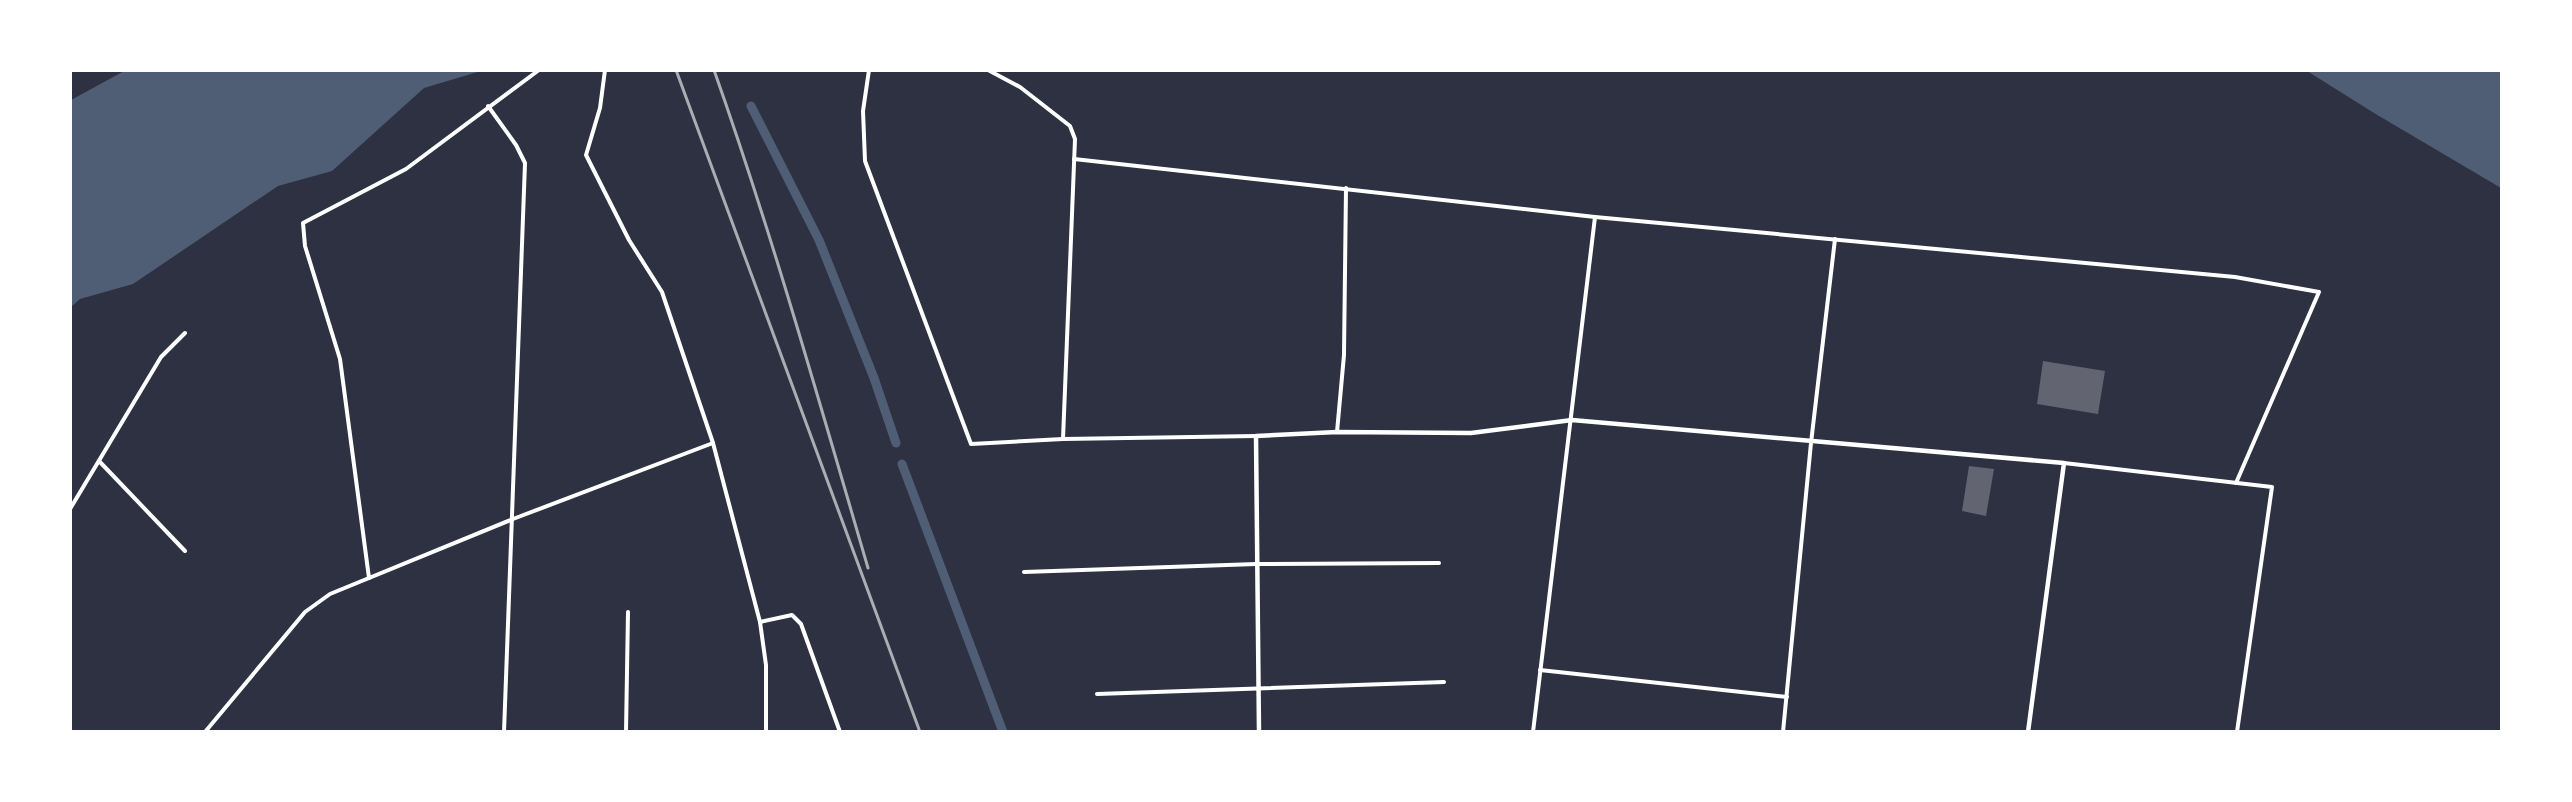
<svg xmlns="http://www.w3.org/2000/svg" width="2572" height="802" viewBox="0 0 2572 802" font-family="'Noto Sans',sans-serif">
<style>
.water{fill:#4f5d75}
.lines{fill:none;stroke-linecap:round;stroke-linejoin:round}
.canal{stroke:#4f5d75;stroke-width:9}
.building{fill:#626471}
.minor{stroke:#fff;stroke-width:4}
.tertiary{stroke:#fff;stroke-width:4.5}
.rail{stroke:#abadb3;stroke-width:3}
</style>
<rect width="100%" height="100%" fill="#2d3142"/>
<g class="water">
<path d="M 126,70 L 481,70 L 481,71 L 424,88 L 332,171 L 278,186 L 133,284 L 80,299 L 71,307 L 71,100 Z"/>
<path d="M 2307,71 L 2501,71 L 2501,188 L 2374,113 Z"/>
</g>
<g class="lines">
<g class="canal">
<path d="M 751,106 L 819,240 L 874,378 L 896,443"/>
<path d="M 902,464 L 1003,732"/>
</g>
</g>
<g class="building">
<path d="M 2043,361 L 2105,371 L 2098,414 L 2037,404 Z"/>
<path d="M 1969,466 L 1994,469 L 1986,516 L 1962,511 Z"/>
</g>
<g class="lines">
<g class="minor">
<path d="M 605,70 L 600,108 L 586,155 L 629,240 L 662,292 L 713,443 L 760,622 L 766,665 L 766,732"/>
<path d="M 869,70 L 863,111 L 865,161 L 971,444 L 1063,439 L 1256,436"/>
<path d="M 988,70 L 1020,87 L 1070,126 L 1075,139 L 1063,439"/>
<path d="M 488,106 L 516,145 L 525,163 L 504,732"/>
<path d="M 1074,159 L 1595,217 L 2235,277 L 2319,292 L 2236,483"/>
<path d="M 1337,432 L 1344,355 L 1346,188"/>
<path d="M 99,461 L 185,551"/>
<path d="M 2064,463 L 2272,487 L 2237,732"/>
<path d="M 70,509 L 161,357 L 185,333"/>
<path d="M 1024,572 L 1256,564 L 1439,563"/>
<path d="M 369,578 L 340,359 L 305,246 L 303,223 L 406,169 L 539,70"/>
<path d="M 760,622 L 792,615 L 801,624 L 840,732"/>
<path d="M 1540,670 L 1787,697"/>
<path d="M 1097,694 L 1444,682"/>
<path d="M 205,732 L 305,612 L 330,594 L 513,519 L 713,443"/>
<path d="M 626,732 L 628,612"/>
<path d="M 1533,732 L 1595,217"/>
<path d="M 1783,732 L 1811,443 L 1835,239"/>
</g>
<path class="tertiary" d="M 1259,732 L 1256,436 L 1337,432 L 1471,433 L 1572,420 L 2064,463 L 2028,732"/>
<g class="rail">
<path d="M 676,70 L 920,732"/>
<path d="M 714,70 C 772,234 819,401 868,568"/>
</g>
</g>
<rect width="2572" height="802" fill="none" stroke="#ffffff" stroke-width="144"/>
</svg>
